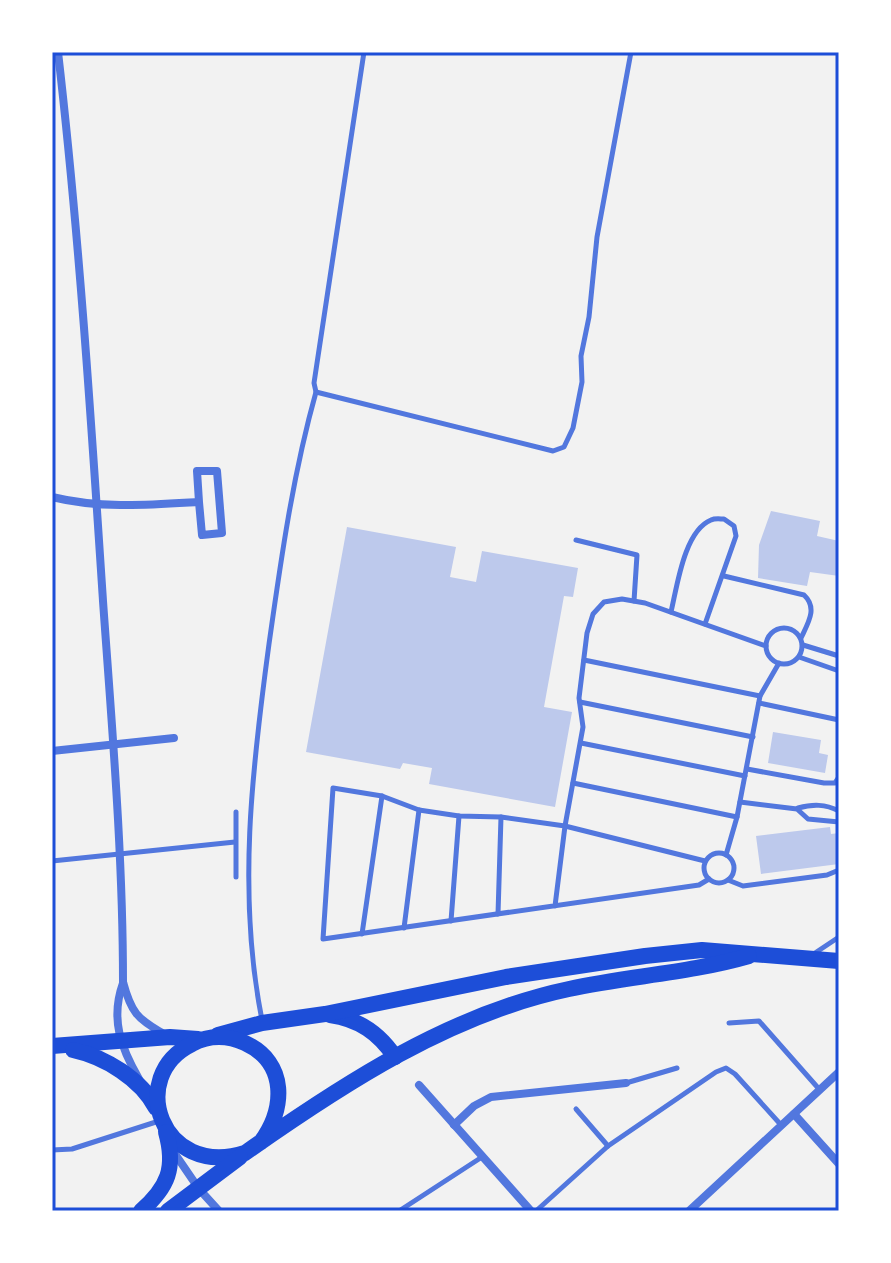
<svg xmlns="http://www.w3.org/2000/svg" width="891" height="1263" viewBox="0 0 891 1263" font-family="Mulish,sans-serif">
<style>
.building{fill:#bdc9ec}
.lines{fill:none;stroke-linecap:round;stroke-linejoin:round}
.service{stroke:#5277de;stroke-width:5}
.minor{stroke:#5277de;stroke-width:8}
.primary{stroke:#1d4ed8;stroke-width:16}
.neatline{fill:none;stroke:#1d4ed8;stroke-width:3}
</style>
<rect width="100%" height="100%" fill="#f2f2f2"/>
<g class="building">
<path d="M 771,511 L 820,521 L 817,536 L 839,541 L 839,576 L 810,572 L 807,586 L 758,578 L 759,545 Z"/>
<path d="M 347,527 L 456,547 L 450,577 L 476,582 L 482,551 L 578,568 L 573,597 L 564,596 L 544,707 L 572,712 L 555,807 L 429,784 L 432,768 L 403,763 L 400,769 L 306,752 Z"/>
<path d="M 773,732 L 821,740 L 819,753 L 828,755 L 825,773 L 768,763 Z"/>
<path d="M 830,827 L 831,834 L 839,833 L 839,864 L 761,874 L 756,836 Z"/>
</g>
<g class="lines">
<g class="service">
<path d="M 316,392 L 553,451 L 564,447 L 573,428 L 582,382 L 581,356 L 589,317 L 597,237 L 631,52"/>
<path d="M 576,540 L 637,555 L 634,601"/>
<path d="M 724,576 L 804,595 C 818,608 808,623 801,638"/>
<path d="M 671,612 C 677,587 684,531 711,520 C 715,518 720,519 724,519 L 734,526 L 736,536 L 705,624"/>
<circle cx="784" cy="646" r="18"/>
<path d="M 803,645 L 839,656"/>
<path d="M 799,657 L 839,671"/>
<path d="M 584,660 L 760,696"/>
<path d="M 580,702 L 753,737"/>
<path d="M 759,703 L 839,720"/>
<path d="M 581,743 L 745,776"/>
<path d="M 747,769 L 824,783 L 835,783 L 839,777"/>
<path d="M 573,783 L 737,817"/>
<path d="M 740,802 L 797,809 L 808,819 L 839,822"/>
<path d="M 798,808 C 813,804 825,804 839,811"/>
<path d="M 236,812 L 236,877"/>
<circle cx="719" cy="868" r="15"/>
<path d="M 726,855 L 737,817 L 760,696 L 779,663"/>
<path d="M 52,861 L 235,842"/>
<path d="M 705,861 L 565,826 L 583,727 L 579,698 L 587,633 L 593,614 L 604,602 L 622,599 L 645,603 L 766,646"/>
<path d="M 728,880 L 743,886 L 827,875 L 839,870"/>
<path d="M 555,906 L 565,826 L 501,817 L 459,816 L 419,810 L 382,796 L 333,788 L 323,939 L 699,885 L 709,879"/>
<path d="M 498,914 L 501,817"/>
<path d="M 451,921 L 459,816"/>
<path d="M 404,928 L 419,810"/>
<path d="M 362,934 L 382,796"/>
<path d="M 815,953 L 839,937"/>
<path d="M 262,1020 C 237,895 252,769 269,644 C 281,559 293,474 316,392 L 314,383 L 364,52"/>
<path d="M 729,1023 L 759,1021 L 819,1089"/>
<path d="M 626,1083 L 677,1068"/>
<path d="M 576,1109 L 608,1146"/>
<path d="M 52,1150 L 72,1149 L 159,1121"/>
<path d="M 399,1211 L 482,1157"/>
<path d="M 536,1211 L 608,1146 L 716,1072 L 726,1068 L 735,1074 L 782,1126"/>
</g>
<g class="minor">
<path d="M 58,52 C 79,234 91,418 103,601 C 112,728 123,855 123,982 C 131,1012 137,1019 164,1034"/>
<path d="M 52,497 C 101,509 149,505 199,502 L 197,471 L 217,471 L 222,533 L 202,535 L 199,502"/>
<path d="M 52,751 L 174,738"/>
<path d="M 123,983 C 110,1019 121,1048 139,1079"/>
<path d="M 419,1085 L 531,1211"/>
<path d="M 794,1114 L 839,1164"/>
<path d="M 454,1125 L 474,1106 L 491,1097 L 626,1083"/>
<path d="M 173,1151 L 199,1189 L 219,1211"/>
<path d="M 689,1211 L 839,1072"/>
</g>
<g class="primary">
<path d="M 330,1015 C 359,1019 379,1033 395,1057"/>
<path d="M 218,1035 L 262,1023 L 325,1014 L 506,977 L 645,956 L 702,950 L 839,961"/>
<path d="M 52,1046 L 170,1037 L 198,1039"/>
<path d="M 73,1050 C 105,1057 141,1079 156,1108"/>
<path d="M 261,1142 C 285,1109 288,1063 245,1043 C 227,1035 209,1035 192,1044 C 126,1076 161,1179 245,1153 C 343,1084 450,1014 569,989 C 629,976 690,973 749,956"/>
<path d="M 141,1211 C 168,1187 176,1168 166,1132"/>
<path d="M 168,1211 L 240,1157"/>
</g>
</g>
<rect width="891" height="1263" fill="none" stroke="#ffffff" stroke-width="108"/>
<rect x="54" y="54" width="783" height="1155" class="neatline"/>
</svg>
